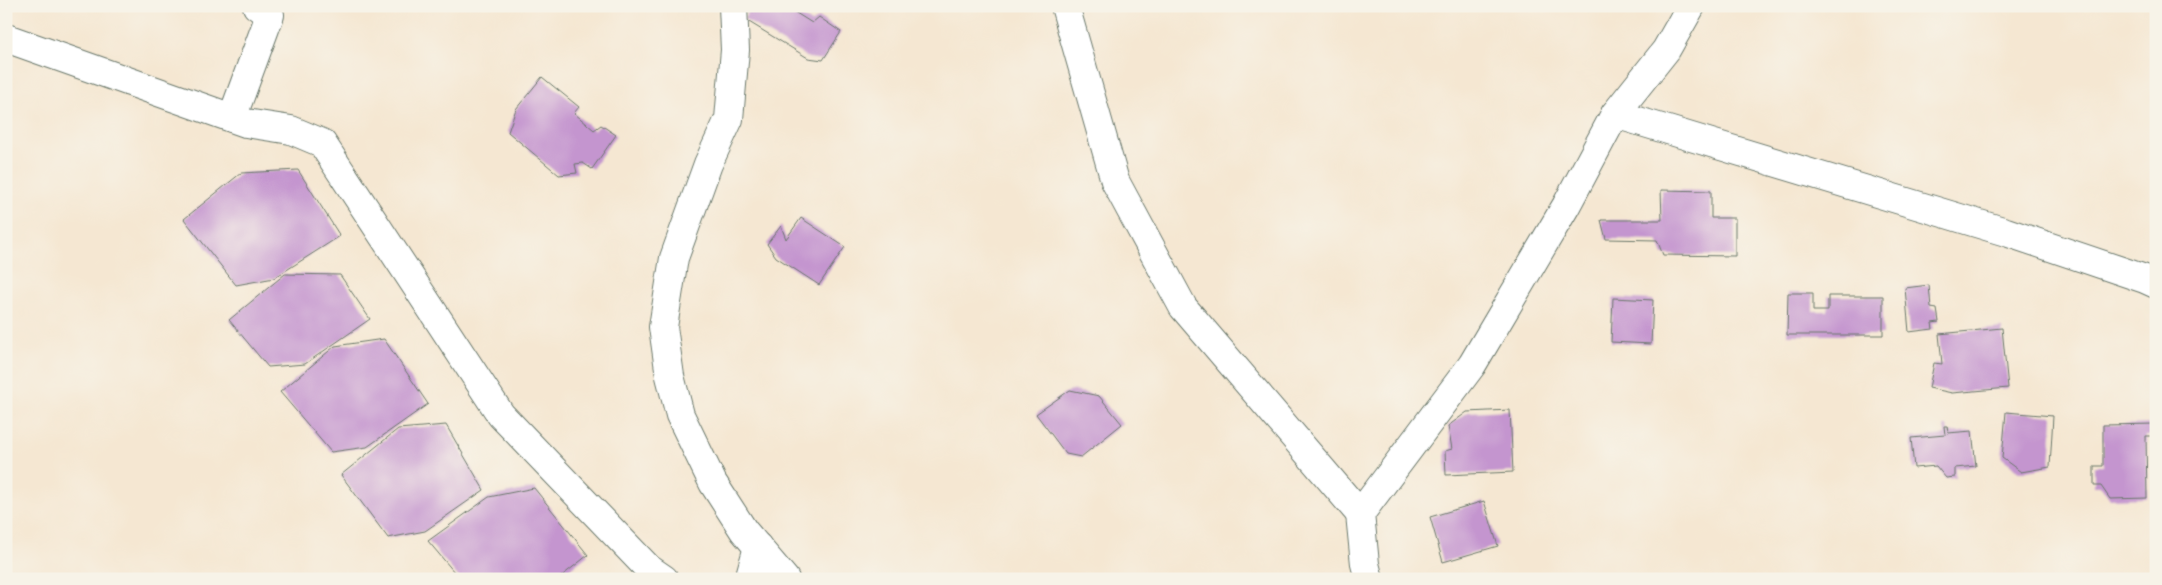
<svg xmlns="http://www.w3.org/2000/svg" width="2162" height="585" viewBox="0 0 2162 585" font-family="Kalam,sans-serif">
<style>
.building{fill:#c495cf}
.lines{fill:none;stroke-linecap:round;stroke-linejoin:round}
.minor-casing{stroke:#6a786b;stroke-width:30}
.minor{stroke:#fff;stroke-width:28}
</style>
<rect width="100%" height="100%" fill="#f7f3e8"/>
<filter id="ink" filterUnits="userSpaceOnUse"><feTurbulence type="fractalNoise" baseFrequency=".02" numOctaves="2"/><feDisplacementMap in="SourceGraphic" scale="10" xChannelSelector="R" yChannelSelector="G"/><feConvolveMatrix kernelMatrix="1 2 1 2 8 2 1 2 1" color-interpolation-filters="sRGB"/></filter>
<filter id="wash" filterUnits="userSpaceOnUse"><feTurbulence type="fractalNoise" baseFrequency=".0096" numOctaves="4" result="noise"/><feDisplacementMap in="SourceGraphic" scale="20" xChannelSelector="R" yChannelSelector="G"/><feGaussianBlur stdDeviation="1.12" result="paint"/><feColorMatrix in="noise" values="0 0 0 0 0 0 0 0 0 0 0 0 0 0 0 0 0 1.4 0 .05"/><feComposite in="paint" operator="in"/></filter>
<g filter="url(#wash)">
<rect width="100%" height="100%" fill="#f5e7d2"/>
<g id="blocks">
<g class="building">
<path d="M 751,6 L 785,6 L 812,23 L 819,17 L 841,32 L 823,60 L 808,58 L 744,19 Z"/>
<path d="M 542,77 L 579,107 L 574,113 L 594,130 L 601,125 L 616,135 L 592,169 L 583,163 L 575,164 L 577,173 L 559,175 L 508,132 L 516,109 Z"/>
<path d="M 298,170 L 340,236 L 274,278 L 236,285 L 184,219 L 241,173 Z"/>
<path d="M 1661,190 L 1711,191 L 1711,218 L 1735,218 L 1735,256 L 1663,255 L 1657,240 L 1606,239 L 1601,220 L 1662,220 Z"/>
<path d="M 801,218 L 845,247 L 819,285 L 776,257 L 767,244 L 781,226 L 786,239 Z"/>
<path d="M 285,274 L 340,275 L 370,319 L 305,364 L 268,367 L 229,320 Z"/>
<path d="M 1929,285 L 1931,308 L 1937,309 L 1939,322 L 1932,323 L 1933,329 L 1909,332 L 1905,288 Z"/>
<path d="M 1788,293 L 1813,293 L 1813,311 L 1828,311 L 1828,296 L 1883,296 L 1883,335 L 1787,335 Z"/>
<path d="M 1613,298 L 1653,300 L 1651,344 L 1611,342 Z"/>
<path d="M 2002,328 L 2008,388 L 1952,393 L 1929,388 L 1934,363 L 1942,364 L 1939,334 Z"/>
<path d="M 384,339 L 428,404 L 367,447 L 331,452 L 280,392 L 335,346 Z"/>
<path d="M 1070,390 L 1099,396 L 1122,424 L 1081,457 L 1066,454 L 1036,414 Z"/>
<path d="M 1510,410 L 1513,472 L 1446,475 L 1445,451 L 1452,449 L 1448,426 L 1467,412 Z"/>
<path d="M 2006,412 L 2053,416 L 2050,467 L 2021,472 L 2002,458 Z"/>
<path d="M 2156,424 L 2156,436 L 2146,436 L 2147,498 L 2110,499 L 2101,486 L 2094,486 L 2094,466 L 2103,466 L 2103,425 Z"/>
<path d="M 446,425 L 484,490 L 425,531 L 388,538 L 341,475 L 398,429 Z"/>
<path d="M 1944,426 L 1947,426 L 1948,433 L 1972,431 L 1976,466 L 1955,468 L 1955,477 L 1946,478 L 1936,466 L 1914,468 L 1911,438 L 1945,435 Z"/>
<path d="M 534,488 L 588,555 L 558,579 L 460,579 L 428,541 L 489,497 Z"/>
<path d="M 1484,501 L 1498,546 L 1443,562 L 1430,517 Z"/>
</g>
</g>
</g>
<g filter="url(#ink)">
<use href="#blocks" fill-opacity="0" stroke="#6a786b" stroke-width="1"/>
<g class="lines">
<defs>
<g id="minor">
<path d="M 733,6 L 735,50 L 729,119 L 708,164 L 674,258 L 663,327 L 670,376 L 680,415 L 713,483 L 744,531 L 785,579"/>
<path d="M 1065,6 L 1115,181 L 1183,307 L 1360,514 L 1472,365 L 1566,206 L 1615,114 L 1666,50 L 1691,6"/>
<path d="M 6,38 L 246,123 L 291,130 L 322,143 L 501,415 L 648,568 L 664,579"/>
<path d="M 1615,114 L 2006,232 L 2145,279 L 2156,284"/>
<path d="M 232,118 L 270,15 L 257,6"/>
<path d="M 1360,514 L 1365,564 L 1369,579"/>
<path d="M 749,579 L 758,547"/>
</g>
</defs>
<use href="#minor" class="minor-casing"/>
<use href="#minor" class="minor"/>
</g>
</g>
<rect width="2162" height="585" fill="none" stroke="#f7f3e8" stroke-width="25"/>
</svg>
